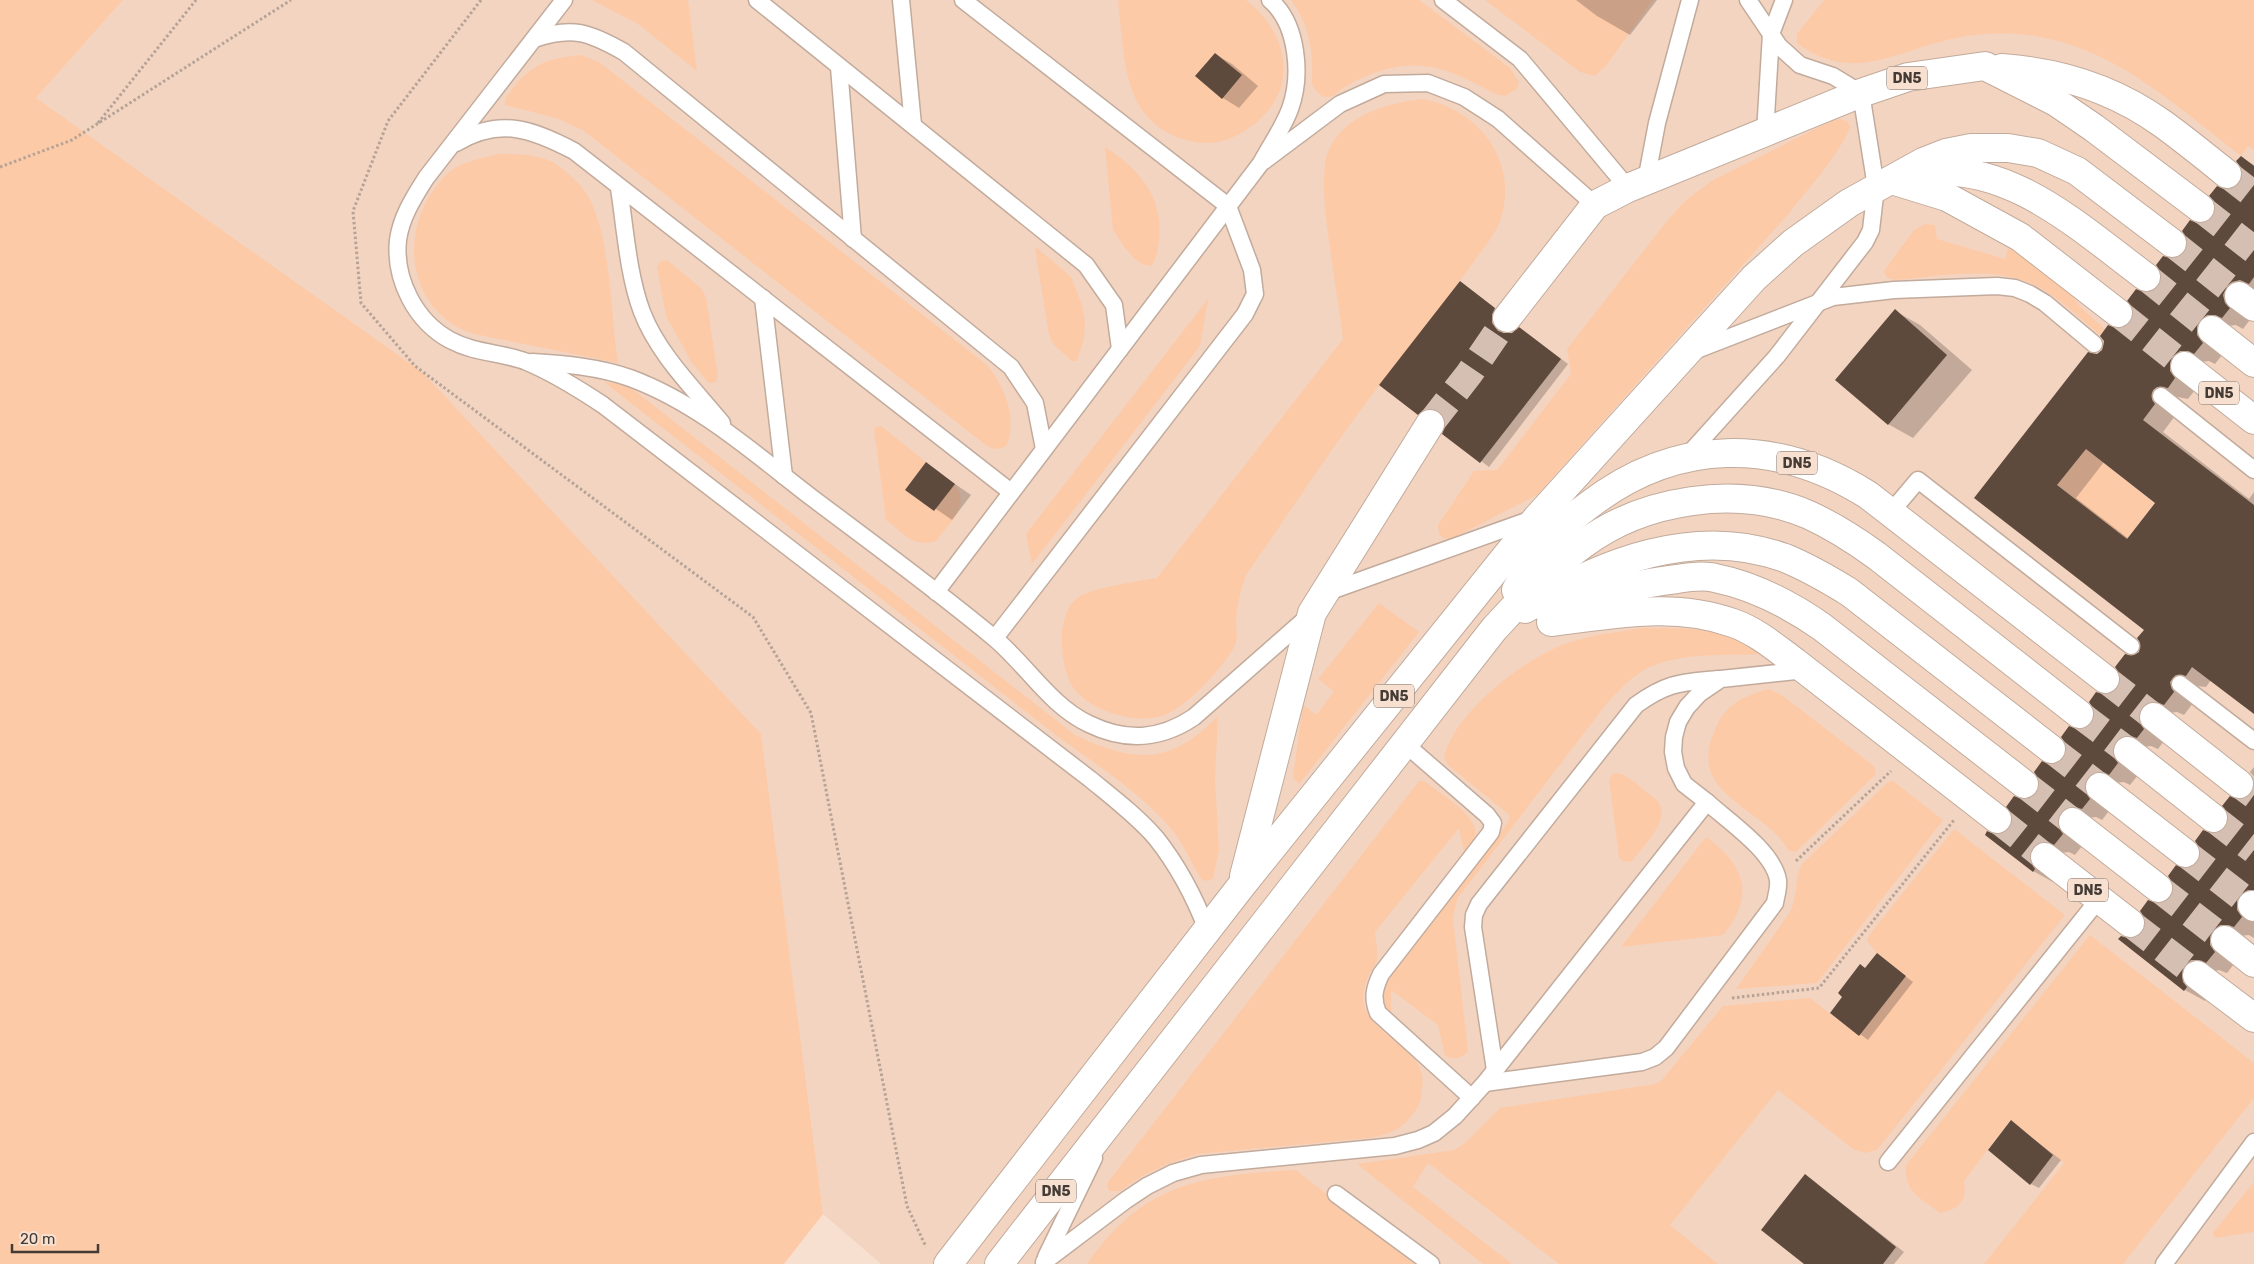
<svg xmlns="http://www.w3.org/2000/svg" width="2254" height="1264" viewBox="0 0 2254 1264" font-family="Rubik,sans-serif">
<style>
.built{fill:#f3d4c0}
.green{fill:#fdcaa8}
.shadow{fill:#0003;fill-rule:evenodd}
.building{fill:#5e4a3d;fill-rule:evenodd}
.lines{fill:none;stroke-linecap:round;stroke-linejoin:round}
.trunk-tunnel{stroke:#d4bfb2;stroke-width:28;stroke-dasharray:28 14;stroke-linecap:butt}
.service-casing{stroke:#c2ab9c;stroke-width:19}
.trunk-casing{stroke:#c2ab9c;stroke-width:30}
.path{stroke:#b6a397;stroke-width:3;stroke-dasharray:2.5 2.5;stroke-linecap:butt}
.service{stroke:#fff;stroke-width:16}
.trunk{stroke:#fff;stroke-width:28}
.labels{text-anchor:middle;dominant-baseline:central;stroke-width:5;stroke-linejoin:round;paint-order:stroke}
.shield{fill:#f8e0d1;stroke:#7a6c63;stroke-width:1}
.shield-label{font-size:14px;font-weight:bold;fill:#443b34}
</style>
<rect width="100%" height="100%" fill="#f8e0d1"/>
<path class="built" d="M 123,0 L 2254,0 L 2254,1264 L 881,1264 L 823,1214 L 760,733 L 36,98 Z"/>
<g class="green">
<path d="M 0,0 L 123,0 L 36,98 L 422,372 L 761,734 L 823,1214 L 784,1264 L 0,1264 Z"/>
<path d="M 592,0 L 688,0 L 697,71 L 638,24 Z"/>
<path d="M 1118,0 L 1246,0 C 1271,19 1289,50 1282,83 C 1277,109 1248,134 1223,141 C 1205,146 1183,141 1168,133 C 1157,127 1147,118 1140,107 C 1122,76 1122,35 1118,0 Z"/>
<path d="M 1291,0 L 1419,0 L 1510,68 L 1519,82 L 1517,89 L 1505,96 L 1498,95 C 1463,78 1437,60 1396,67 C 1378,70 1357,79 1342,89 C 1338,91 1335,96 1329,97 C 1321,98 1316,91 1312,84 C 1313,50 1311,29 1291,0 Z"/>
<path d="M 1485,0 L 1653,0 L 1606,66 L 1595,76 L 1580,72 Z"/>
<path d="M 1824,0 L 2254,0 L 2254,150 L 2248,146 L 2241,156 C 2181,110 2121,53 2045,38 C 2013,31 1983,32 1951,39 C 1894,52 1852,84 1797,43 L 1797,34 Z"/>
<path d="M 581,55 L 599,62 L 987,365 C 1005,387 1017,417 1007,445 C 999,450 995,450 987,446 L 584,131 L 556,118 L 505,105 C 504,98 509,94 513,88 C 533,63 550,58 581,55 Z"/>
<path d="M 1423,99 C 1476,109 1515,156 1503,211 C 1499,230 1486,245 1475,260 C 1445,302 1412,342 1381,383 C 1333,445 1291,511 1246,575 C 1241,590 1237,604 1236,620 C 1236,630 1239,640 1233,649 C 1220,670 1191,702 1169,713 C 1141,728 1086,711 1071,684 C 1063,668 1061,648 1062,632 C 1064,619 1067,606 1077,598 C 1089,588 1139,581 1157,578 L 1343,339 C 1339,309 1334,278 1330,248 C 1326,221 1322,191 1325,164 C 1332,119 1384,103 1423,99 Z"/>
<path d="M 1840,119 L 1847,121 L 1850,127 C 1837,158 1811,185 1791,211 L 1537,495 L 1451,539 L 1443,538 L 1439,534 L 1438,525 L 1474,471 L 1497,470 L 1571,374 L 1567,349 L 1666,222 L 1686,200 L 1713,180 L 1833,120 Z"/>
<path d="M 1105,147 C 1139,169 1164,197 1159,240 C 1158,249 1157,258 1151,266 L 1142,264 L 1134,258 L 1125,248 L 1113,230 Z"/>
<path d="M 498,154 C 516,154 538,154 554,163 C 567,171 582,185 589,198 C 611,239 611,316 618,363 C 584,356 549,349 514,342 C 497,338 475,336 459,328 C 401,295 402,219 446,175 C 459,162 481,158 498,154 Z"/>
<path d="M 1925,224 L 1935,225 L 1937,239 L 2005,259 L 2010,241 L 2065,283 L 2080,307 L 2105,329 L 2100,335 C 2084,322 2068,306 2050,294 C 2006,262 1945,276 1896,280 L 1887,278 L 1884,271 L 1914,230 Z"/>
<path d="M 1036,247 L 1071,277 L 1082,305 L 1085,322 L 1084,338 L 1077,361 L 1072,361 L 1054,345 L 1049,335 L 1035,249 Z"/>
<path d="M 662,260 L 668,261 L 701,288 L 706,297 L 718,376 L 715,383 L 709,383 L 692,363 L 666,316 L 657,267 Z"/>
<path d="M 1208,299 L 1200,346 L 1032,564 L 1026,534 Z"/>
<path d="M 604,382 L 621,384 L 635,391 L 1075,735 C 1135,763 1169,766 1218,716 L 1215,779 L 1219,850 L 1213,878 L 1208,881 L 1202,880 C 1190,861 1183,842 1168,825 C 1137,790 1095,764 1057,736 Z"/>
<path d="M 881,426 L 926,462 L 905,490 L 934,511 L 955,484 C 971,506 949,523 936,541 C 913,548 903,533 886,520 L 874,428 Z"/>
<path d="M 2086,449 L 2154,503 L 2127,539 L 2057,485 Z"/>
<path d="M 1379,603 L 1419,632 L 1299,784 L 1293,777 L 1303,705 L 1317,715 L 1334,691 L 1318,679 Z"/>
<path d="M 1642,628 C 1673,629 1719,626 1747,641 C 1754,644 1760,650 1766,654 C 1728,656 1679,651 1644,670 C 1628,680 1616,693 1604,707 L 1457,899 L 1453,918 L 1468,1051 C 1461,1059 1455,1060 1445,1056 L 1438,1025 L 1391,990 L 1391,1016 C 1376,1001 1382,986 1393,971 L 1509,821 L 1510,817 L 1507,813 L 1449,766 L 1444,758 C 1453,713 1525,658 1567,643 C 1592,635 1616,632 1642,628 Z"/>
<path d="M 1769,689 L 1783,696 L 1874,766 L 1876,774 L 1796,852 L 1789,851 C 1785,845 1782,840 1777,835 C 1746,804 1690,787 1714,732 C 1725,704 1741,697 1769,689 Z"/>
<path d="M 1618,773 C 1628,776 1636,783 1644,790 C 1650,795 1659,800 1661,807 C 1666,825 1642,847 1632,861 L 1625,862 L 1619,858 L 1609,779 L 1613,774 Z"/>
<path d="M 1419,781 L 1424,781 C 1438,792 1481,817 1475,836 C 1473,842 1467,848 1464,853 L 1459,828 L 1375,932 C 1376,941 1379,955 1376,963 C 1376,965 1373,967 1372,969 C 1366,979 1361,994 1364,1005 C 1374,1040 1429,1047 1422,1089 C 1421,1096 1421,1102 1418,1107 C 1403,1129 1394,1133 1369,1138 L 1198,1154 L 1170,1163 L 1142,1176 L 1120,1191 L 1109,1191 L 1107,1187 L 1108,1182 Z"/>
<path d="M 1893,781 L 1943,820 L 1817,983 L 1736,989 L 1790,912 C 1798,895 1794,878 1802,864 L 1888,782 Z"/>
<path d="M 1954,829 L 2065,915 L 1877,1150 L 1865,1153 L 1853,1149 L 1778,1090 L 1670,1225 L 1718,1264 L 1559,1264 L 1428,1163 L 1413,1187 L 1512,1264 L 1483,1264 L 1357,1164 L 1454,1150 L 1464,1144 L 1500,1108 L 1655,1084 L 1662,1080 L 1723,1006 L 1810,998 L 1859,1036 L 1906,976 L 1877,953 L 1867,941 L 1869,935 Z"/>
<path d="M 1706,837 C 1745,865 1756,896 1723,935 L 1621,947 Z"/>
<path d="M 2090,935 L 2254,1063 L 2254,1098 L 2123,1264 L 1984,1264 L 2064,1163 L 2010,1120 L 1964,1181 C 1967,1201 1960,1209 1940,1213 C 1920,1197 1904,1193 1906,1165 Z"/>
<path d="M 1296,1170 L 1414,1264 L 1087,1264 C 1142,1182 1205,1175 1296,1170 Z"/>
<path d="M 2254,1182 L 2254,1232 L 2215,1238 L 2213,1233 Z"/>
</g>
<g class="shadow">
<path d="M 1576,0 L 1657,0 L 1630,35 L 1597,16 Z"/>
<path d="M 1215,54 L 1232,64 L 1258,86 L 1239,108 L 1223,98 Z"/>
<path d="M 2241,157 L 2254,165 L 2254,293 L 2245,315 L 2249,321 L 2243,329 L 2236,325 L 2227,326 L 2222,355 L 2215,364 L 2209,361 L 2200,362 L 2195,390 L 2188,399 L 2178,397 L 2173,402 L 2175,416 L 2163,432 L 2249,499 L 2254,492 L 2254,713 L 2211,680 L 2206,687 L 2196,686 L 2190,694 L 2193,703 L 2184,715 L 2177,712 L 2169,713 L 2164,741 L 2158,749 L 2151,746 L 2143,747 L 2138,775 L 2130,785 L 2124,782 L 2115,783 L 2109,811 L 2102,820 L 2096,817 L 2088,818 L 2082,846 L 2075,855 L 2069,852 L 2060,853 L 2053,882 L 2033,871 L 1994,836 L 2003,835 L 2010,830 L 2022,801 L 2030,800 L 2037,795 L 2049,766 L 2057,765 L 2064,760 L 2077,731 L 2086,729 L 2092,725 L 2103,696 L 2111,695 L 2119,689 L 2135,657 L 2140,652 L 2146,629 L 1975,498 L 2097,355 L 2103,351 L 2105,341 L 2116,330 L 2124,329 L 2131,324 L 2144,294 L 2152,293 L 2159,288 L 2170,260 L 2179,258 L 2185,254 L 2198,225 L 2207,223 L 2213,219 L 2224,191 L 2233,190 L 2240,184 L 2244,177 ZM 2104,462 L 2156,503 L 2129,539 L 2076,498 Z"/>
<path d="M 1460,283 L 1502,314 L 1500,329 L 1504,335 L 1528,334 L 1568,364 L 1489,467 L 1444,433 L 1447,424 L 1443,413 L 1431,414 L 1426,418 L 1418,414 Z"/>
<path d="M 1895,311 L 1920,325 L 1972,370 L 1913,438 L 1888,424 Z"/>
<path d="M 926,464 L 971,495 L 952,520 L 907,489 Z"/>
<path d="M 2254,767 L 2254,777 L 2250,772 Z"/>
<path d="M 2254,790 L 2254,938 L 2249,935 L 2240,936 L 2234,964 L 2227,973 L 2219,970 L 2211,972 L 2205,1001 L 2185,990 L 2128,940 L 2136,939 L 2144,933 L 2155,905 L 2164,904 L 2172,898 L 2182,870 L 2191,869 L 2199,863 L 2210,835 L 2219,834 L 2227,828 L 2237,801 L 2245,800 Z"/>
<path d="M 1877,955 L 1913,982 L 1868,1040 L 1832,1013 Z"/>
<path d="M 2011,1122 L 2061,1160 L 2039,1188 L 2031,1184 Z"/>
<path d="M 1813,1181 L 1904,1252 L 1894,1264 L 1806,1264 Z"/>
</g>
<g class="building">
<path d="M 1215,53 L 1242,75 L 1222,99 L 1195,76 Z"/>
<path d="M 2241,156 L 2254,166 L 2254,277 L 2249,284 L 2240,280 L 2232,282 L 2227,286 L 2223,295 L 2225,303 L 2230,308 L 2222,318 L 2215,315 L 2207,315 L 2199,321 L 2197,327 L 2197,335 L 2203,343 L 2194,354 L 2188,351 L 2180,351 L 2172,357 L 2170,364 L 2170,371 L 2175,378 L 2168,388 L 2158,387 L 2153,390 L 2152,399 L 2155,404 L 2143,420 L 2254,505 L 2254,714 L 2192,667 L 2186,676 L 2176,675 L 2170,682 L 2174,692 L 2164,705 L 2156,702 L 2149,702 L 2141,708 L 2139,715 L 2139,722 L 2144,729 L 2137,738 L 2130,736 L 2123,736 L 2115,742 L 2113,749 L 2113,756 L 2118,763 L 2109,775 L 2103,772 L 2095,772 L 2087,778 L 2085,785 L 2086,793 L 2090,799 L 2082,809 L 2075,807 L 2068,807 L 2060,813 L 2058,820 L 2059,828 L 2063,834 L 2054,845 L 2048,842 L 2040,842 L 2032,848 L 2030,855 L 2031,863 L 2035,869 L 2033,872 L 1985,835 L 1987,831 L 1994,834 L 2002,834 L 2009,829 L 2012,821 L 2011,813 L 2006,807 L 2014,796 L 2022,799 L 2029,799 L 2036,794 L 2039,786 L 2038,778 L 2034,772 L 2042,761 L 2049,764 L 2056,764 L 2063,759 L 2066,751 L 2066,744 L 2061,737 L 2069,726 L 2077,729 L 2085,728 L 2091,724 L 2094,716 L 2093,708 L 2089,702 L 2096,692 L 2103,694 L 2110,694 L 2118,688 L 2120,681 L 2119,673 L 2115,667 L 2125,654 L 2134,655 L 2139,652 L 2140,643 L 2137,638 L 2144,630 L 1974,498 L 2088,352 L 2097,354 L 2102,350 L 2104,341 L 2100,336 L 2108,325 L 2116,328 L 2123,328 L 2130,323 L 2133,315 L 2132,307 L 2127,301 L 2136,289 L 2144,292 L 2152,292 L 2158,287 L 2162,279 L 2160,271 L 2156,265 L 2163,256 L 2171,258 L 2178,257 L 2184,253 L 2188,244 L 2186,237 L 2182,231 L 2190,220 L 2199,224 L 2207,222 L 2212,218 L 2216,209 L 2214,201 L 2209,196 L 2217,186 L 2224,189 L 2232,189 L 2239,183 L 2242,177 L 2242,169 L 2236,161 ZM 2086,449 L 2155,503 L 2127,539 L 2057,485 Z"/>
<path d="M 1460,281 L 1495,308 L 1492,315 L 1492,323 L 1498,331 L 1504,333 L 1512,333 L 1519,327 L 1561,359 L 1480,463 L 1442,434 L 1446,424 L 1444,416 L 1439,411 L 1430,408 L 1423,410 L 1418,415 L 1379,385 Z"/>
<path d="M 1895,309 L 1947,355 L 1888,425 L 1835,380 Z"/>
<path d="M 926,462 L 955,484 L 934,511 L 905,490 Z"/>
<path d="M 2254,787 L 2254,890 L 2248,890 L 2241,894 L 2237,900 L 2237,910 L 2242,917 L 2234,927 L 2228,925 L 2220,925 L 2213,931 L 2210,937 L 2210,945 L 2215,952 L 2206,963 L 2199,960 L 2191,960 L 2184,966 L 2182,974 L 2183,982 L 2187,987 L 2184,991 L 2118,939 L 2121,936 L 2128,938 L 2135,938 L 2142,933 L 2145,925 L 2144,917 L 2140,911 L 2148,900 L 2156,903 L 2164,902 L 2170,898 L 2173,890 L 2172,882 L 2168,876 L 2176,865 L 2183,868 L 2191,867 L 2197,863 L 2200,855 L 2199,847 L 2195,841 L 2203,830 L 2211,833 L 2218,833 L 2225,828 L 2228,820 L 2227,812 L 2222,806 L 2230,796 L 2237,799 L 2245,798 L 2251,794 Z"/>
<path d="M 1877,953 L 1906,976 L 1859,1036 L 1830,1013 L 1842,997 L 1838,993 L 1860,964 L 1865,968 Z"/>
<path d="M 2011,1120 L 2053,1155 L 2030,1185 L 1988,1150 Z"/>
<path d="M 1805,1174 L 1896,1247 L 1883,1264 L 1804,1264 L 1761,1230 Z"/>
</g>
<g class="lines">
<g class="trunk-tunnel">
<path d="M 2227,174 L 2254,195"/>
<path d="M 2200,208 L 2254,250"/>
<path d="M 2172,243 L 2239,296"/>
<path d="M 2146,277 L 2212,330"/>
<path d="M 2118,313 L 2185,366"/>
<path d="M 1430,424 L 1469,374 L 1507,318"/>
<path d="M 2105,679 L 2154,717"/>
<path d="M 2079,714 L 2128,751"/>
<path d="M 2051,749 L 2100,787"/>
<path d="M 2024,784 L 2073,822"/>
<path d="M 2239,784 L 2254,795"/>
<path d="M 2213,818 L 2254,850"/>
<path d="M 1997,819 L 2045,857"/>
<path d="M 2185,853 L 2252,905"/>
<path d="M 2158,888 L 2225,940"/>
<path d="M 2130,923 L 2197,975"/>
</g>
<defs>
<g id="service">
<path d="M 564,0 L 426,178 C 414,197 401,217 398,240 C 394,279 415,321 450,340 C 476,354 502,352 527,362 C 553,373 579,389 603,405 L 1090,779 C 1112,797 1137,816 1156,838 C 1179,867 1195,898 1208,932"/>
<path d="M 757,0 L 1086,265 L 1114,305 L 1120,349"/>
<path d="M 901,0 L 913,125"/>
<path d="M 963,0 L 1228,206 L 1252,270 L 1255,294 L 1245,314 L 995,638"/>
<path d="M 1443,0 L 1520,59 L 1628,188"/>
<path d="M 534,39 C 572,26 589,32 624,52 L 1011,367 L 1035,403 L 1044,449"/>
<path d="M 839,67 L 853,239"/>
<path d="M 1765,133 L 1771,34 L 1784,0"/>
<path d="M 456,143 C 500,117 532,129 574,151 L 1011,492"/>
<path d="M 1264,161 L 1340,104 L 1384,84 L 1428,83 L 1464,97 L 1498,119 L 1595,205"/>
<path d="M 1646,181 L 1657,123 L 1690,0"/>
<path d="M 619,188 C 625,227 628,275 642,312 C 658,354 694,389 722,423"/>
<path d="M 763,298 L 784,476"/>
<path d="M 1694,351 L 1833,297 L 1894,290 L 1997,286 L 2015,288 L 2030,294 L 2045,303 L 2094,344"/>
<path d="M 532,362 C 565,364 599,367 630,378 C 698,403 754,453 811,497 C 872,543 934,588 993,637 C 1026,664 1050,706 1089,724 C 1126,742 1160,740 1194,717 L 1310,615"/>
<path d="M 2161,396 L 2254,470"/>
<path d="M 1687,456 L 1777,356 L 1865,242 L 1871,230 L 1876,187 L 1861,93 L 1833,76 L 1800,65 L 1779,46 L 1748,0"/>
<path d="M 1891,512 L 1918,480 L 2131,646"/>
<path d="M 936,592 L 1261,163 C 1270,146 1283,128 1290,109 C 1302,76 1298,24 1270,0"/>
<path d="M 1325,593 L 1532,519"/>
<path d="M 2180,684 L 2254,741"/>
<path d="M 1404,743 L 1487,815 L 1493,823 L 1491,832 L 1381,974 C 1374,989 1372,998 1378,1013 L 1472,1098"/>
<path d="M 1495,1070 L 1473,927 L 1474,915 L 1479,904 L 1636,705 C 1668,682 1680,683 1718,679"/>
<path d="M 1485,1083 L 1642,1062 L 1655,1057 L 1666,1048 L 1775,903 C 1776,896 1779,888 1778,880 C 1773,851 1728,821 1707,802"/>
<path d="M 1888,1162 L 2099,899"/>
<path d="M 1336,1194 L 1431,1264"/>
<path d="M 1046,1257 L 1094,1158"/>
<path d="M 1044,1262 L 1126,1200 L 1147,1186 L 1173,1173 L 1201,1165 L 1395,1146 L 1418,1140 L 1434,1133 L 1455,1116 L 1485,1083 L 1707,802 L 1684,784 L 1676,768 L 1673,752 L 1674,737 L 1678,722 L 1687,707 L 1699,694 L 1721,679 L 1805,670"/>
<path d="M 2164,1264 L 2254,1142"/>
</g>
<g id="trunk">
<path d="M 2002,68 C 2060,72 2116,90 2163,124 C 2185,140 2206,157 2227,174"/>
<path d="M 1913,175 C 2002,154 2080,228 2146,277"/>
<path d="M 1895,181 L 1947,197 L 2020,237 L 2118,313"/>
<path d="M 2239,296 L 2254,307"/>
<path d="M 1507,318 L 1595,205 L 1628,188 L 1861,93 L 1908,77 L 1985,66 L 2056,102 L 2094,128 L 2200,208"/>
<path d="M 2212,330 L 2254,363"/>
<path d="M 2185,366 L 2254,420"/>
<path d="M 1516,590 C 1522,580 1527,567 1535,557 C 1549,537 1570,519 1589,505 C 1676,438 1776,437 1868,495 L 2105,679"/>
<path d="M 1525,609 C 1602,562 1695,525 1785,558 C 1807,567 1828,579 1849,592 L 2051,749"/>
<path d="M 1548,610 C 1590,596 1633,584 1677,579 C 1689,577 1704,575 1715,578 C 1755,586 1789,604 1822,627 L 2024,784"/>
<path d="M 1551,622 C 1612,615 1673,601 1733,623 C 1756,631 1776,648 1795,662 L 1997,819"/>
<path d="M 2154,717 L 2239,784"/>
<path d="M 2128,751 L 2213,818"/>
<path d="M 2100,787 L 2185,853"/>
<path d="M 2073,822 L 2158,888"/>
<path d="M 2045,857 L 2130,923"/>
<path d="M 1244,876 L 1312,613 L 1430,424"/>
<path d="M 2252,905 L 2254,907"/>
<path d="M 2225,940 L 2254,963"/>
<path d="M 2197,975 L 2254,1018"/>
<path d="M 948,1264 L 1242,885 L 1537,518 L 1754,278 L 1793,243 L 1849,203 L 1923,162 L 1946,153 L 1971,148 L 2008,148 L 2038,153 L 2077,171 L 2172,243"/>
<path d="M 999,1264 L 1494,629 C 1522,599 1549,569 1582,545 C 1643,499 1738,484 1809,515 C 1833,526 1855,540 1877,556 L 2079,714"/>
</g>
</defs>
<use href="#service" class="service-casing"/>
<use href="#trunk" class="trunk-casing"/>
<g class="path">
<path d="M 481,0 L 388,121 L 353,211 L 361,303 L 415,366 L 753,617 L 811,713 L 907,1206 L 926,1247"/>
<path d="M 98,123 L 196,0"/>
<path d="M 0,167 L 72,140 L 291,0"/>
<path d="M 1796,861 L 1891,771"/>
<path d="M 1732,998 L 1819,988 L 1954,820"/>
</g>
<use href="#service" class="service"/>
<use href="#trunk" class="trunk"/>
</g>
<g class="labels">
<g class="shield">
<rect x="1887" y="66.5" width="40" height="23" rx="4"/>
<rect x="2199" y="381.5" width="40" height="23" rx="4"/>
<rect x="1777" y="451.5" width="40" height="23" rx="4"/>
<rect x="1374" y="684.5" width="40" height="23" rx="4"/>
<rect x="2068" y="878.5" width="40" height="23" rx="4"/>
<rect x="1036" y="1179.5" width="40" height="23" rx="4"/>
</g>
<g class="shield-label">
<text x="1907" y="78">DN5</text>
<text x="2219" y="393">DN5</text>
<text x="1797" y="463">DN5</text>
<text x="1394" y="696">DN5</text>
<text x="2088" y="890">DN5</text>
<text x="1056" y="1191">DN5</text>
</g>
</g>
<path d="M12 1244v8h86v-8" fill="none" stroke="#443b34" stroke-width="2.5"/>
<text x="20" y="1244" font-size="15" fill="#443b34" stroke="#f8e0d1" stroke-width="4" paint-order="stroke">20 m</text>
</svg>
